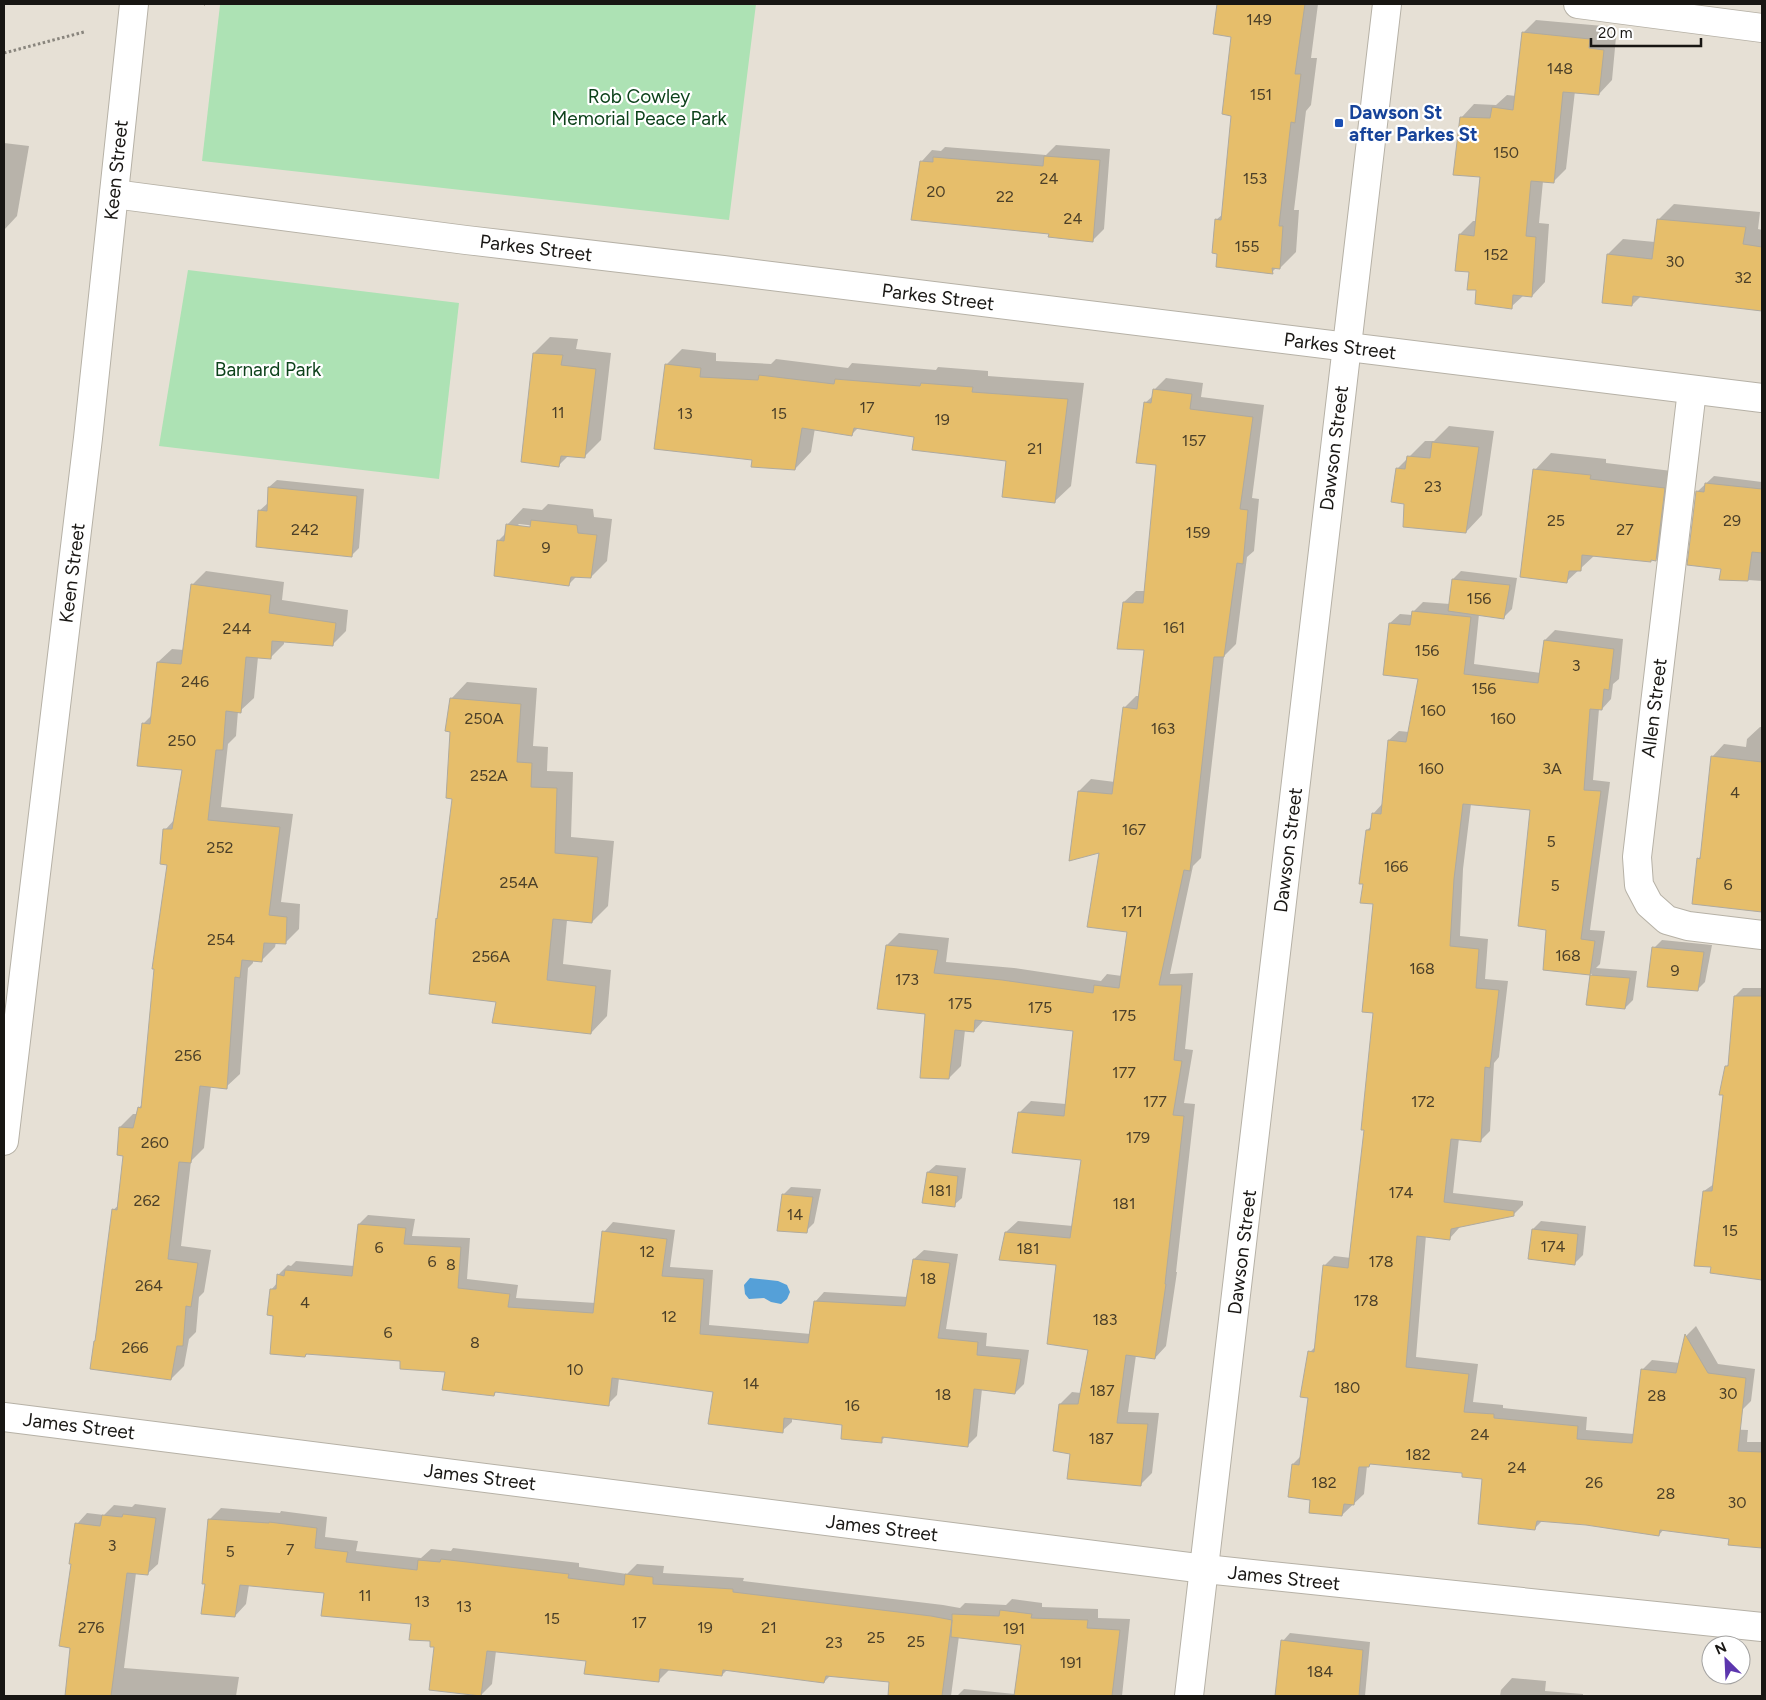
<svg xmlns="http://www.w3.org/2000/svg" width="1766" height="1700" viewBox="0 0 1766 1700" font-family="Figtree,sans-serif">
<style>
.green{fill:#ade2b4}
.water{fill:#55a0d8}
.shadow{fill:#0003;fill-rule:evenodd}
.building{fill:#e6be6b;stroke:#afaa9f}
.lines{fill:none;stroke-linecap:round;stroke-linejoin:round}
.minor-casing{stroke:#b6b1a6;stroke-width:30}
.path{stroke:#89857d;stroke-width:3;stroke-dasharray:2.5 2.5;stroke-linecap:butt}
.minor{stroke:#fff;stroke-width:28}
.transit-dot{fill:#1a4fb4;stroke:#fff;stroke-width:2}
.labels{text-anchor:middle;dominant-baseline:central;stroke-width:4.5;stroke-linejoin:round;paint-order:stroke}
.number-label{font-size:16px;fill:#4c4029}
.park-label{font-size:19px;fill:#0d421b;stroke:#fff}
.transit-label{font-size:19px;font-weight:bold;fill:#164399;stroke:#fff;text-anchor:start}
.street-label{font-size:19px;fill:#181613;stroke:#fff}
</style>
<rect width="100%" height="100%" fill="#e6e0d5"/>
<g class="green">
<path d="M 225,4 L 756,4 L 729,220 L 202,161 L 220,5 Z"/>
<path d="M 188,270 L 459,303 L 439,479 L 159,446 Z"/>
</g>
<path class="water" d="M 750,1278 L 778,1281 L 787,1285 L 790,1292 L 787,1299 L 781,1304 L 771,1302 L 764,1298 L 749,1299 L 745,1294 L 744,1285 Z"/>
<g class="shadow">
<path d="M 1218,4 L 1318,4 L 1311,58 L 1317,58 L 1311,105 L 1306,111 L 1294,210 L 1299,210 L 1296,252 L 1280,268 L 1277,267 L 1272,272 L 1216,220 L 1223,214 L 1233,114 L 1233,36 L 1215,33 Z"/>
<path d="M 1536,20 L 1603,26 L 1602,35 L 1616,37 L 1612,80 L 1599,94 L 1575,91 L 1566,169 L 1553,182 L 1543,181 L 1539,223 L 1549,224 L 1545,282 L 1532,296 L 1524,295 L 1511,307 L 1477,289 L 1460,234 L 1473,221 L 1476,221 L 1481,176 L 1461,118 L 1474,104 L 1496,105 L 1507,95 L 1516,96 L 1523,33 Z"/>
<path d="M 4,143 L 29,146 L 17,216 L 4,230 Z"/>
<path d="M 1056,145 L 1110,149 L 1104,229 L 1093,240 L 1050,233 L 922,161 L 932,150 L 941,151 L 945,147 L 1046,155 Z"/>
<path d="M 1674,204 L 1760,212 L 1758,229 L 1762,230 L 1762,309 L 1641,296 L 1632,305 L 1608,254 L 1623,239 L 1655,242 L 1658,220 Z"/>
<path d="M 550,337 L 578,339 L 576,349 L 611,353 L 601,440 L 584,457 L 569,455 L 559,465 L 534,353 Z"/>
<path d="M 682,349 L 716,353 L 716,361 L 771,364 L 776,359 L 848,368 L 852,363 L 936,370 L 938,367 L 988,371 L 988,376 L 1084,383 L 1071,486 L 1054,502 L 1007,460 L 916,436 L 858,428 L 852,434 L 815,428 L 811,452 L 795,469 L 754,459 L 666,365 Z"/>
<path d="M 1166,378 L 1203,383 L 1201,397 L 1264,405 L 1252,498 L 1259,499 L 1254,551 L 1247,557 L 1236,644 L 1224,656 L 1201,858 L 1193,866 L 1170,974 L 1193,973 L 1185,1049 L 1193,1050 L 1184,1103 L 1195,1104 L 1176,1272 L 1177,1272 L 1166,1346 L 1155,1358 L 1136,1355 L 1128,1412 L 1159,1413 L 1152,1473 L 1140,1485 L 1071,1452 L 1060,1404 L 1072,1392 L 1081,1393 L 1089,1349 L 1057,1264 L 1006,1232 L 1018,1221 L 1073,1226 L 1082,1159 L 1019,1113 L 1031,1101 L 1066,1104 L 1075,1030 L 984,1020 L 974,1031 L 965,1030 L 961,1066 L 949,1078 L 927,1013 L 887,945 L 899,933 L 949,938 L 946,962 L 1014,968 L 1101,981 L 1107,974 L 1122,976 L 1129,931 L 1079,791 L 1091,779 L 1115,782 L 1124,708 L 1136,696 L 1140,696 L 1146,649 L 1124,602 L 1136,591 L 1146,591 L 1157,464 L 1145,403 L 1154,395 L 1154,390 Z"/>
<path d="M 1449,426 L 1494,431 L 1482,515 L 1466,532 L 1405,503 L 1397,469 L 1425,441 L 1434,441 Z"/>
<path d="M 1551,453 L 1606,459 L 1606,463 L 1680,472 L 1672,543 L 1656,559 L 1652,559 L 1650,561 L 1595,555 L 1567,581 L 1535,470 Z"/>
<path d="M 1714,476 L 1762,482 L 1762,581 L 1721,578 L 1722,568 L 1697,492 Z"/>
<path d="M 277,480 L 364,489 L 359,548 L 351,556 L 259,511 L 268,503 L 269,487 Z"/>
<path d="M 548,504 L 593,509 L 594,517 L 612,519 L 607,561 L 591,577 L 577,576 L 569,584 L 498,541 L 506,533 L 507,525 L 523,508 L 542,510 ZM 519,524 L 536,526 L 536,528 L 517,526 Z"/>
<path d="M 206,571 L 284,582 L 282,600 L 348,610 L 346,631 L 333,644 L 284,641 L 284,644 L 270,658 L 258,657 L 254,698 L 240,711 L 238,711 L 236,736 L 228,744 L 221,807 L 293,814 L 281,902 L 300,904 L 299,929 L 285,943 L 276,942 L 275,947 L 262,960 L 253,960 L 253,963 L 248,968 L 240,1074 L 226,1087 L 211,1086 L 204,1148 L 191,1161 L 181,1246 L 211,1250 L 204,1292 L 199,1297 L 196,1332 L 189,1339 L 184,1366 L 171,1379 L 113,1210 L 119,1205 L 125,1155 L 120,1127 L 133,1114 L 137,1114 L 139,1108 L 143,1103 L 168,864 L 165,830 L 175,819 L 183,769 L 143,724 L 153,714 L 158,662 L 172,649 L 184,650 L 192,585 Z"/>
<path d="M 1461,571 L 1517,578 L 1512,609 L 1504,617 L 1479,614 L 1474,664 L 1541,673 L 1545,640 L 1555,630 L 1623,639 L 1619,679 L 1613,684 L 1611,699 L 1602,709 L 1599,709 L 1593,780 L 1610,782 L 1590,930 L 1605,931 L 1600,964 L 1596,968 L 1637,971 L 1633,1000 L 1625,1008 L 1587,1004 L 1592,974 L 1544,969 L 1547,929 L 1532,809 L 1471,804 L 1463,869 L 1460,936 L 1488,939 L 1485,979 L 1508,981 L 1499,1057 L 1494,1063 L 1490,1131 L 1480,1141 L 1459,1138 L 1453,1193 L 1523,1201 L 1523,1205 L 1513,1215 L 1460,1226 L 1459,1228 L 1450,1238 L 1426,1235 L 1416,1357 L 1478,1364 L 1473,1402 L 1503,1405 L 1503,1408 L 1587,1417 L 1586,1430 L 1634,1434 L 1642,1370 L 1652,1360 L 1680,1363 L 1687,1335 L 1696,1326 L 1718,1364 L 1755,1369 L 1751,1401 L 1741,1411 L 1694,1428 L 1748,1430 L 1747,1442 L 1762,1442 L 1762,1547 L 1729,1543 L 1730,1538 L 1664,1529 L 1659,1535 L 1586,1524 L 1543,1520 L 1535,1528 L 1484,1478 L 1464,1472 L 1372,1463 L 1367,1466 L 1364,1494 L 1342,1515 L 1312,1499 L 1293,1464 L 1301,1456 L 1309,1397 L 1310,1352 L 1316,1346 L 1324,1266 L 1334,1256 L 1351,1258 L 1365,1129 L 1374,1012 L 1375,903 L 1367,830 L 1372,826 L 1373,814 L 1383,803 L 1389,740 L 1399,731 L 1409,732 L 1419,678 L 1390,623 L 1400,614 L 1412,615 L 1413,612 L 1423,602 L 1450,604 L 1453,579 Z"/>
<path d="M 467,682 L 537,688 L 533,746 L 548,747 L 547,771 L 573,772 L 571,837 L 614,841 L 608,906 L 592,922 L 567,920 L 563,964 L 611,970 L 607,1016 L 591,1033 L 498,1001 L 437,919 L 439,917 L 453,797 L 451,699 Z"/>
<path d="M 1760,727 L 1762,727 L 1762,911 L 1693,903 L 1698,859 L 1702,855 L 1712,757 L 1724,744 L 1746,747 L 1747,739 Z"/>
<path d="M 1662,940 L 1712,945 L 1705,982 L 1697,990 L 1654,948 Z"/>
<path d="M 1743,988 L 1762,988 L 1762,1285 L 1760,1278 L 1712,1266 L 1704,1191 L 1714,1184 L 1726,1067 L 1730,1063 L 1735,996 Z"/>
<path d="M 936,1165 L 966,1168 L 962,1198 L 954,1205 L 928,1172 Z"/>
<path d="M 791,1187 L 821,1189 L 814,1223 L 806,1231 L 783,1195 Z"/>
<path d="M 368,1215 L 415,1219 L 412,1236 L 470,1238 L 467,1279 L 518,1285 L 516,1298 L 596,1303 L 604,1232 L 613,1222 L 675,1230 L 670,1267 L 713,1270 L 709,1325 L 811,1334 L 815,1302 L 824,1292 L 908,1297 L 914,1259 L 924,1250 L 958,1254 L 946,1329 L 987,1333 L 986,1346 L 1029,1350 L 1024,1384 L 1015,1393 L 982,1389 L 977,1436 L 968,1445 L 886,1436 L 881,1441 L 844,1424 L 792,1418 L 792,1422 L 782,1431 L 714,1391 L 619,1378 L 617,1395 L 608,1404 L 497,1391 L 494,1394 L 446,1371 L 402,1360 L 308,1353 L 305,1356 L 274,1315 L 271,1290 L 278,1282 L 279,1274 L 288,1265 L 291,1266 L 296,1261 L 354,1266 L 359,1224 Z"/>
<path d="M 1541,1221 L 1586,1226 L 1583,1255 L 1575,1263 L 1533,1229 Z"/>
<path d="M 135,1504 L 166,1508 L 158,1564 L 147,1574 L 136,1573 L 124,1668 L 239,1677 L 236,1696 L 66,1696 L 72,1647 L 77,1524 L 87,1513 L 104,1515 L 114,1505 L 132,1507 Z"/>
<path d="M 221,1508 L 280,1513 L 281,1511 L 327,1517 L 325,1537 L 358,1541 L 356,1551 L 421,1558 L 431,1549 L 451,1551 L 453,1548 L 579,1563 L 579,1567 L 627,1574 L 637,1564 L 664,1566 L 663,1573 L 744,1578 L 743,1581 L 943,1605 L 960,1608 L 965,1603 L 1006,1605 L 1012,1599 L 1042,1603 L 1042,1607 L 1098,1609 L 1098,1618 L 1130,1619 L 1122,1696 L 957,1696 L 964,1689 L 1015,1694 L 1022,1644 L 959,1636 L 951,1696 L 889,1696 L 890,1681 L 831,1675 L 824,1682 L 727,1670 L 722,1675 L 670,1669 L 658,1681 L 587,1660 L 496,1651 L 492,1684 L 481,1695 L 432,1640 L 412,1623 L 325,1592 L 249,1585 L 246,1604 L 235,1616 L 206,1583 L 209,1520 Z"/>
<path d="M 1290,1633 L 1370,1642 L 1365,1696 L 1277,1696 L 1283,1641 Z"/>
<path d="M 1512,1678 L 1546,1681 L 1545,1691 L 1583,1694 L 1583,1696 L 1500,1696 L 1501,1690 Z"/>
</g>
<g class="building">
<path d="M 1217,4 L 1305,4 L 1295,74 L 1301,74 L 1295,123 L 1291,122 L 1279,226 L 1283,226 L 1280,269 L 1272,268 L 1273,274 L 1216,267 L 1217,254 L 1212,253 L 1215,219 L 1221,220 L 1231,116 L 1222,114 L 1231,37 L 1213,34 Z"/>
<path d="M 1522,32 L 1590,39 L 1589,48 L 1604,50 L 1599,95 L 1563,92 L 1554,183 L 1531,181 L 1526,236 L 1536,237 L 1532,297 L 1513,295 L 1512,309 L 1475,304 L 1476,290 L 1467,290 L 1469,272 L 1455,271 L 1459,234 L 1474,236 L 1480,177 L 1453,175 L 1460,117 L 1490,118 L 1492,107 L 1513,110 Z"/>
<path d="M 1044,156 L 1100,160 L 1093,242 L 1048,237 L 1049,234 L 911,220 L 920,161 L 933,162 L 933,157 L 1043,166 Z"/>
<path d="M 1657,219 L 1746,227 L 1743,244 L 1762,247 L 1762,311 L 1633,296 L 1632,306 L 1602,303 L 1607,254 L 1652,259 Z"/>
<path d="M 533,353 L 563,355 L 561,365 L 596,369 L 585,458 L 561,456 L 559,467 L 521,462 Z"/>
<path d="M 665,364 L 701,368 L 700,377 L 758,380 L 759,375 L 834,384 L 835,379 L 920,386 L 921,383 L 973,387 L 972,392 L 1068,399 L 1055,503 L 1002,497 L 1006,461 L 912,450 L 914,437 L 854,428 L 852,436 L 802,428 L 795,470 L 751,467 L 752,460 L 654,449 Z"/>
<path d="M 1153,389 L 1192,394 L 1190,409 L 1253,417 L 1240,509 L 1248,510 L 1243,564 L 1237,563 L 1224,657 L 1214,657 L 1190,871 L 1184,870 L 1159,985 L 1182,985 L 1174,1060 L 1182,1061 L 1173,1115 L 1184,1116 L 1165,1284 L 1166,1284 L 1155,1359 L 1126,1355 L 1117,1423 L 1148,1424 L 1141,1486 L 1067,1479 L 1070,1454 L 1053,1451 L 1059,1404 L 1078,1404 L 1088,1350 L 1047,1344 L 1056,1265 L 999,1260 L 1005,1232 L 1070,1238 L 1081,1160 L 1012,1153 L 1018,1112 L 1064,1116 L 1073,1031 L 975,1020 L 974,1032 L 955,1030 L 949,1079 L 920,1078 L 925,1014 L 877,1009 L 886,945 L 938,950 L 934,973 L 1002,980 L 1093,993 L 1094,985 L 1119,988 L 1127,932 L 1087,927 L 1099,853 L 1069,861 L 1078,791 L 1112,794 L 1123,707 L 1137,709 L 1144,650 L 1117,649 L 1123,602 L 1143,603 L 1156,465 L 1136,463 L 1144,402 L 1151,403 Z"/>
<path d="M 1432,442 L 1479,447 L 1466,533 L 1403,527 L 1404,504 L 1391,502 L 1396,468 L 1405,469 L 1407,456 L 1430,458 Z"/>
<path d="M 1533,469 L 1591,475 L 1590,479 L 1665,488 L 1656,561 L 1651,560 L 1651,562 L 1582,555 L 1581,571 L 1569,571 L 1567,583 L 1520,577 Z"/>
<path d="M 1705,483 L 1762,489 L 1762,553 L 1752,552 L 1748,581 L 1719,580 L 1721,569 L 1687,565 L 1696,491 L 1704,492 Z"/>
<path d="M 268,487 L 357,496 L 352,557 L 256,547 L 258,510 L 267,511 Z"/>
<path d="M 531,520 L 577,525 L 578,533 L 597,535 L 591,578 L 571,577 L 569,586 L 494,576 L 497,540 L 504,541 L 506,524 L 530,527 Z"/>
<path d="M 1452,579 L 1510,585 L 1504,619 L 1448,611 Z"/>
<path d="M 191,584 L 271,595 L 269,613 L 336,623 L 333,646 L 272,641 L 271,659 L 246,657 L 241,713 L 226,711 L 223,750 L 216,750 L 208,820 L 280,827 L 269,915 L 287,917 L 286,944 L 264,943 L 262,962 L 242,960 L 240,978 L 235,977 L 227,1089 L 200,1086 L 191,1163 L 179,1162 L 168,1259 L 198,1263 L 191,1307 L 186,1306 L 183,1346 L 177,1346 L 171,1380 L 90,1369 L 94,1341 L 95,1341 L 112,1209 L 117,1210 L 123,1156 L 117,1155 L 119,1127 L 133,1128 L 138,1107 L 141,1108 L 154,969 L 152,969 L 167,865 L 160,864 L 163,829 L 172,829 L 182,770 L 137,766 L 142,723 L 150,724 L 157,662 L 181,664 Z"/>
<path d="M 1412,611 L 1471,617 L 1464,674 L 1538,683 L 1544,640 L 1614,649 L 1609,690 L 1604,689 L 1602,710 L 1590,709 L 1584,790 L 1601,791 L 1581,939 L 1595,941 L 1590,975 L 1543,970 L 1546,930 L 1518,926 L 1530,810 L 1463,804 L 1454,879 L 1450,946 L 1479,949 L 1476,988 L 1499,990 L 1490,1068 L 1485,1067 L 1481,1142 L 1451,1139 L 1444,1202 L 1514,1211 L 1514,1216 L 1451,1229 L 1450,1240 L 1417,1236 L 1406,1367 L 1469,1374 L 1464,1412 L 1494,1414 L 1494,1418 L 1578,1426 L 1577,1439 L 1632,1443 L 1641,1369 L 1676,1373 L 1685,1334 L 1708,1373 L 1746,1378 L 1738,1451 L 1762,1452 L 1762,1548 L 1728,1545 L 1729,1539 L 1660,1530 L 1659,1536 L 1586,1525 L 1537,1521 L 1535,1530 L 1478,1524 L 1482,1479 L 1462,1477 L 1462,1473 L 1370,1464 L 1369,1467 L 1359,1467 L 1354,1505 L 1344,1504 L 1342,1516 L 1309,1513 L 1310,1500 L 1288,1497 L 1292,1464 L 1299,1465 L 1308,1398 L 1300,1397 L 1308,1351 L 1314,1352 L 1323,1265 L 1348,1268 L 1364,1130 L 1361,1130 L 1373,1013 L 1362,1012 L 1373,904 L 1360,903 L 1363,884 L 1359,884 L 1366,830 L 1370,830 L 1372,813 L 1381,814 L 1388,740 L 1406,742 L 1418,679 L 1383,675 L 1389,623 L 1410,625 Z"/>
<path d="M 450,698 L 521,704 L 517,762 L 532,763 L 531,787 L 557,788 L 555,853 L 598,857 L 592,923 L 553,919 L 547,980 L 596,986 L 591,1034 L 492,1023 L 496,1002 L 429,994 L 436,918 L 437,919 L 452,799 L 446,798 L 450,732 L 445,731 Z"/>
<path d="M 1711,756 L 1762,762 L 1762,912 L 1692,904 L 1697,858 L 1700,859 Z"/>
<path d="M 1652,947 L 1704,952 L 1698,991 L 1647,987 Z"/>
<path d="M 1590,975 L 1630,978 L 1625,1009 L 1586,1005 Z"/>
<path d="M 1734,996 L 1762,996 L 1762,1280 L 1710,1273 L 1711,1267 L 1694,1266 L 1703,1191 L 1712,1191 L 1723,1095 L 1719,1095 L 1725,1066 L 1728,1066 Z"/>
<path d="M 927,1172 L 958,1176 L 955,1207 L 922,1203 Z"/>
<path d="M 782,1194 L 813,1197 L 807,1233 L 777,1231 Z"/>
<path d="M 358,1224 L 406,1228 L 404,1244 L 461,1247 L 458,1288 L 510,1294 L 508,1307 L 593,1313 L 602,1231 L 667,1239 L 662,1276 L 704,1279 L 700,1334 L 808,1343 L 814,1301 L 905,1306 L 913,1259 L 950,1263 L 938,1338 L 978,1342 L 977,1355 L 1021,1359 L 1015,1394 L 974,1389 L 968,1447 L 882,1437 L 882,1443 L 841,1439 L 842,1425 L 784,1418 L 783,1433 L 708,1424 L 713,1392 L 612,1378 L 609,1406 L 495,1392 L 494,1396 L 442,1390 L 445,1372 L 400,1369 L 400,1361 L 306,1354 L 305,1357 L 270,1354 L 273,1316 L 267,1315 L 270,1289 L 276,1289 L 277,1274 L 284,1276 L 285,1270 L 352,1276 Z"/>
<path d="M 1532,1229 L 1578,1234 L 1575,1265 L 1528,1259 Z"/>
<path d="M 123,1514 L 156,1518 L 148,1575 L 127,1573 L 111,1696 L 65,1696 L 70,1648 L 59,1646 L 71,1564 L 69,1564 L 75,1523 L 100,1526 L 102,1515 L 122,1517 Z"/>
<path d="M 208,1519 L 269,1523 L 269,1522 L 317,1528 L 315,1548 L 348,1552 L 346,1562 L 417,1570 L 418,1560 L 440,1562 L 441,1559 L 569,1574 L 568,1578 L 624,1585 L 625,1574 L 653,1577 L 653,1584 L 733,1589 L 733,1592 L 931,1616 L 952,1620 L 952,1614 L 999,1616 L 1000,1610 L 1032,1614 L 1031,1618 L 1088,1620 L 1087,1628 L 1120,1630 L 1112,1696 L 1014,1696 L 1021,1645 L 951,1637 L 952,1620 L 942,1696 L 888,1696 L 889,1682 L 826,1676 L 824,1683 L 723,1670 L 722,1676 L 660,1669 L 659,1682 L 584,1674 L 586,1661 L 487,1651 L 481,1696 L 429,1690 L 434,1647 L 430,1647 L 430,1641 L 409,1640 L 411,1624 L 321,1616 L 324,1593 L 240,1585 L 235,1617 L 201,1614 L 205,1584 L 202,1584 Z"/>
<path d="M 1281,1640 L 1363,1650 L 1359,1696 L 1275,1696 Z"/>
</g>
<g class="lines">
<defs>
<g id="minor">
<path d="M 1578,4 L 1762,28"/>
<path d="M 114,194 L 466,240 L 723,270 L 1762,398"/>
<path d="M 1692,390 L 1637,857 L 1639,885 L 1649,904 L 1667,920 L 1688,926 L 1762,935"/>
<path d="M 4,1141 L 88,438 L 134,4"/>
<path d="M 4,1417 L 1205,1569 L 1762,1627"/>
<path d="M 1189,1696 L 1387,4"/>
</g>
</defs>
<use href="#minor" class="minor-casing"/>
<g class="path">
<path d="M 204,4 L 205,4"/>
<path d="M 4,53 L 84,32"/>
</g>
<use href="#minor" class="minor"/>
</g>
<rect class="transit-dot" x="1334" y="118" width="10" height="10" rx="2.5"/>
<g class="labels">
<g class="number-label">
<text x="1259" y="19">149</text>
<text x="1560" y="68">148</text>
<text x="1261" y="94">151</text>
<text x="1506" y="152">150</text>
<text x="1049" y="178">24</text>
<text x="1255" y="178">153</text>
<text x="936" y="191">20</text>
<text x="1005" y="196">22</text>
<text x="1073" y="218">24</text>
<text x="1247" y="246">155</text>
<text x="1496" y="254">152</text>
<text x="1675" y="261">30</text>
<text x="1743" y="277">32</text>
<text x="867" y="407">17</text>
<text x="558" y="412">11</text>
<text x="685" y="413">13</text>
<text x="779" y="413">15</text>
<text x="942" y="419">19</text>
<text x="1194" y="440">157</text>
<text x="1035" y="448">21</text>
<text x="1433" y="486">23</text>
<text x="1556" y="520">25</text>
<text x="1732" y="520">29</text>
<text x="305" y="529">242</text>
<text x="1625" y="529">27</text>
<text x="1198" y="532">159</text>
<text x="546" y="547">9</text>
<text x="1479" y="598">156</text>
<text x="1174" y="627">161</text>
<text x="237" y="628">244</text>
<text x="1427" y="650">156</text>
<text x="1576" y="665">3</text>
<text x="195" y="681">246</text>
<text x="1484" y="688">156</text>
<text x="1433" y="710">160</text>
<text x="484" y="718">250A</text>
<text x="1503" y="718">160</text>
<text x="1163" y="728">163</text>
<text x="182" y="740">250</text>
<text x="1431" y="768">160</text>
<text x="1552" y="768">3A</text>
<text x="489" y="775">252A</text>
<text x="1735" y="792">4</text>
<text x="1134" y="829">167</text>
<text x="1551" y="841">5</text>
<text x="220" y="847">252</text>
<text x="1396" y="866">166</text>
<text x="519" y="882">254A</text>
<text x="1728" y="884">6</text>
<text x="1555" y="885">5</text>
<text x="1132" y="911">171</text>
<text x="221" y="939">254</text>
<text x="1568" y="955">168</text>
<text x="491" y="956">256A</text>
<text x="1422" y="968">168</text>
<text x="1675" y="970">9</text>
<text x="907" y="979">173</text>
<text x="960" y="1003">175</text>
<text x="1040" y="1007">175</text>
<text x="1124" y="1015">175</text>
<text x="188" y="1055">256</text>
<text x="1124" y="1072">177</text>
<text x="1155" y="1101">177</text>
<text x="1423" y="1101">172</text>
<text x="1138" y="1137">179</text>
<text x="155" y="1142">260</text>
<text x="940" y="1190">181</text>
<text x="1401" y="1192">174</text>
<text x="147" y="1200">262</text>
<text x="1124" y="1203">181</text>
<text x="795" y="1214">14</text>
<text x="1730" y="1230">15</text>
<text x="1553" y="1246">174</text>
<text x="379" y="1247">6</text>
<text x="1028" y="1248">181</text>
<text x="647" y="1251">12</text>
<text x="432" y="1261">6</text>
<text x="1381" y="1261">178</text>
<text x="451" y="1264">8</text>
<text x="928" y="1278">18</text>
<text x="149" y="1285">264</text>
<text x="1366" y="1300">178</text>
<text x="305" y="1302">4</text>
<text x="669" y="1316">12</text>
<text x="1105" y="1319">183</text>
<text x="388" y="1332">6</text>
<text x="475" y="1342">8</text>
<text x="135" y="1347">266</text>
<text x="575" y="1369">10</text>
<text x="751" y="1383">14</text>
<text x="1347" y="1387">180</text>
<text x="1102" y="1390">187</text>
<text x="1728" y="1393">30</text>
<text x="943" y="1394">18</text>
<text x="1657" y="1395">28</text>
<text x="852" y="1405">16</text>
<text x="1480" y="1434">24</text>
<text x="1101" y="1438">187</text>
<text x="1418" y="1454">182</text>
<text x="1517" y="1467">24</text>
<text x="1324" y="1482">182</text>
<text x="1594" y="1482">26</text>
<text x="1666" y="1493">28</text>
<text x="1737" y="1502">30</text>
<text x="112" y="1545">3</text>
<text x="290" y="1549">7</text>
<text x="230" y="1551">5</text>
<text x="365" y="1595">11</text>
<text x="422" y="1601">13</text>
<text x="464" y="1606">13</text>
<text x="552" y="1618">15</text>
<text x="639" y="1622">17</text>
<text x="91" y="1627">276</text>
<text x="705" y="1627">19</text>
<text x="769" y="1627">21</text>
<text x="1014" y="1628">191</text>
<text x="876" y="1637">25</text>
<text x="916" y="1641">25</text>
<text x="834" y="1642">23</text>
<text x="1071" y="1662">191</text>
<text x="1320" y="1671">184</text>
</g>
<g class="park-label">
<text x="639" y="96">Rob Cowley<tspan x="639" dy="22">Memorial Peace Park</tspan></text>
<text x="268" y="369">Barnard Park</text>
</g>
<g class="transit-label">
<text x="1349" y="112">Dawson St<tspan x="1349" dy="22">after Parkes St</tspan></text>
</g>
<g class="street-label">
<text transform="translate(116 170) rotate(-84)">Keen Street</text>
<text transform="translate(536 248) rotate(7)">Parkes Street</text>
<text transform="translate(938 297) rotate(7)">Parkes Street</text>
<text transform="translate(1340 346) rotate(7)">Parkes Street</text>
<text transform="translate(1334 448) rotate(-83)">Dawson Street</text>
<text transform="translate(72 573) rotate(-83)">Keen Street</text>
<text transform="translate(1654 708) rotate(-83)">Allen Street</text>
<text transform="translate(1288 850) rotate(-83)">Dawson Street</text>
<text transform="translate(1242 1252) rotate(-83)">Dawson Street</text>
<text transform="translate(79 1426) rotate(7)">James Street</text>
<text transform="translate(480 1477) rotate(7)">James Street</text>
<text transform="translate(882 1528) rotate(7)">James Street</text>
<text transform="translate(1284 1578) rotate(6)">James Street</text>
</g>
</g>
<rect width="1766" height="1700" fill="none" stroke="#181613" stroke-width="10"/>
<g transform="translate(1726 1660) rotate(336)"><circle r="24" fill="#ffffff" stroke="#a3a2a1"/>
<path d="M0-4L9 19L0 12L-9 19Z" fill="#5c36ae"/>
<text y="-8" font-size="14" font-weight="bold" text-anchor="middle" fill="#181613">N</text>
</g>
<path d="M1591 38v8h110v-8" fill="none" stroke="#181613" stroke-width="2.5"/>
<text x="1598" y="38" font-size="15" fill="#181613" stroke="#ffffff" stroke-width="4" paint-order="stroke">20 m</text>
</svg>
